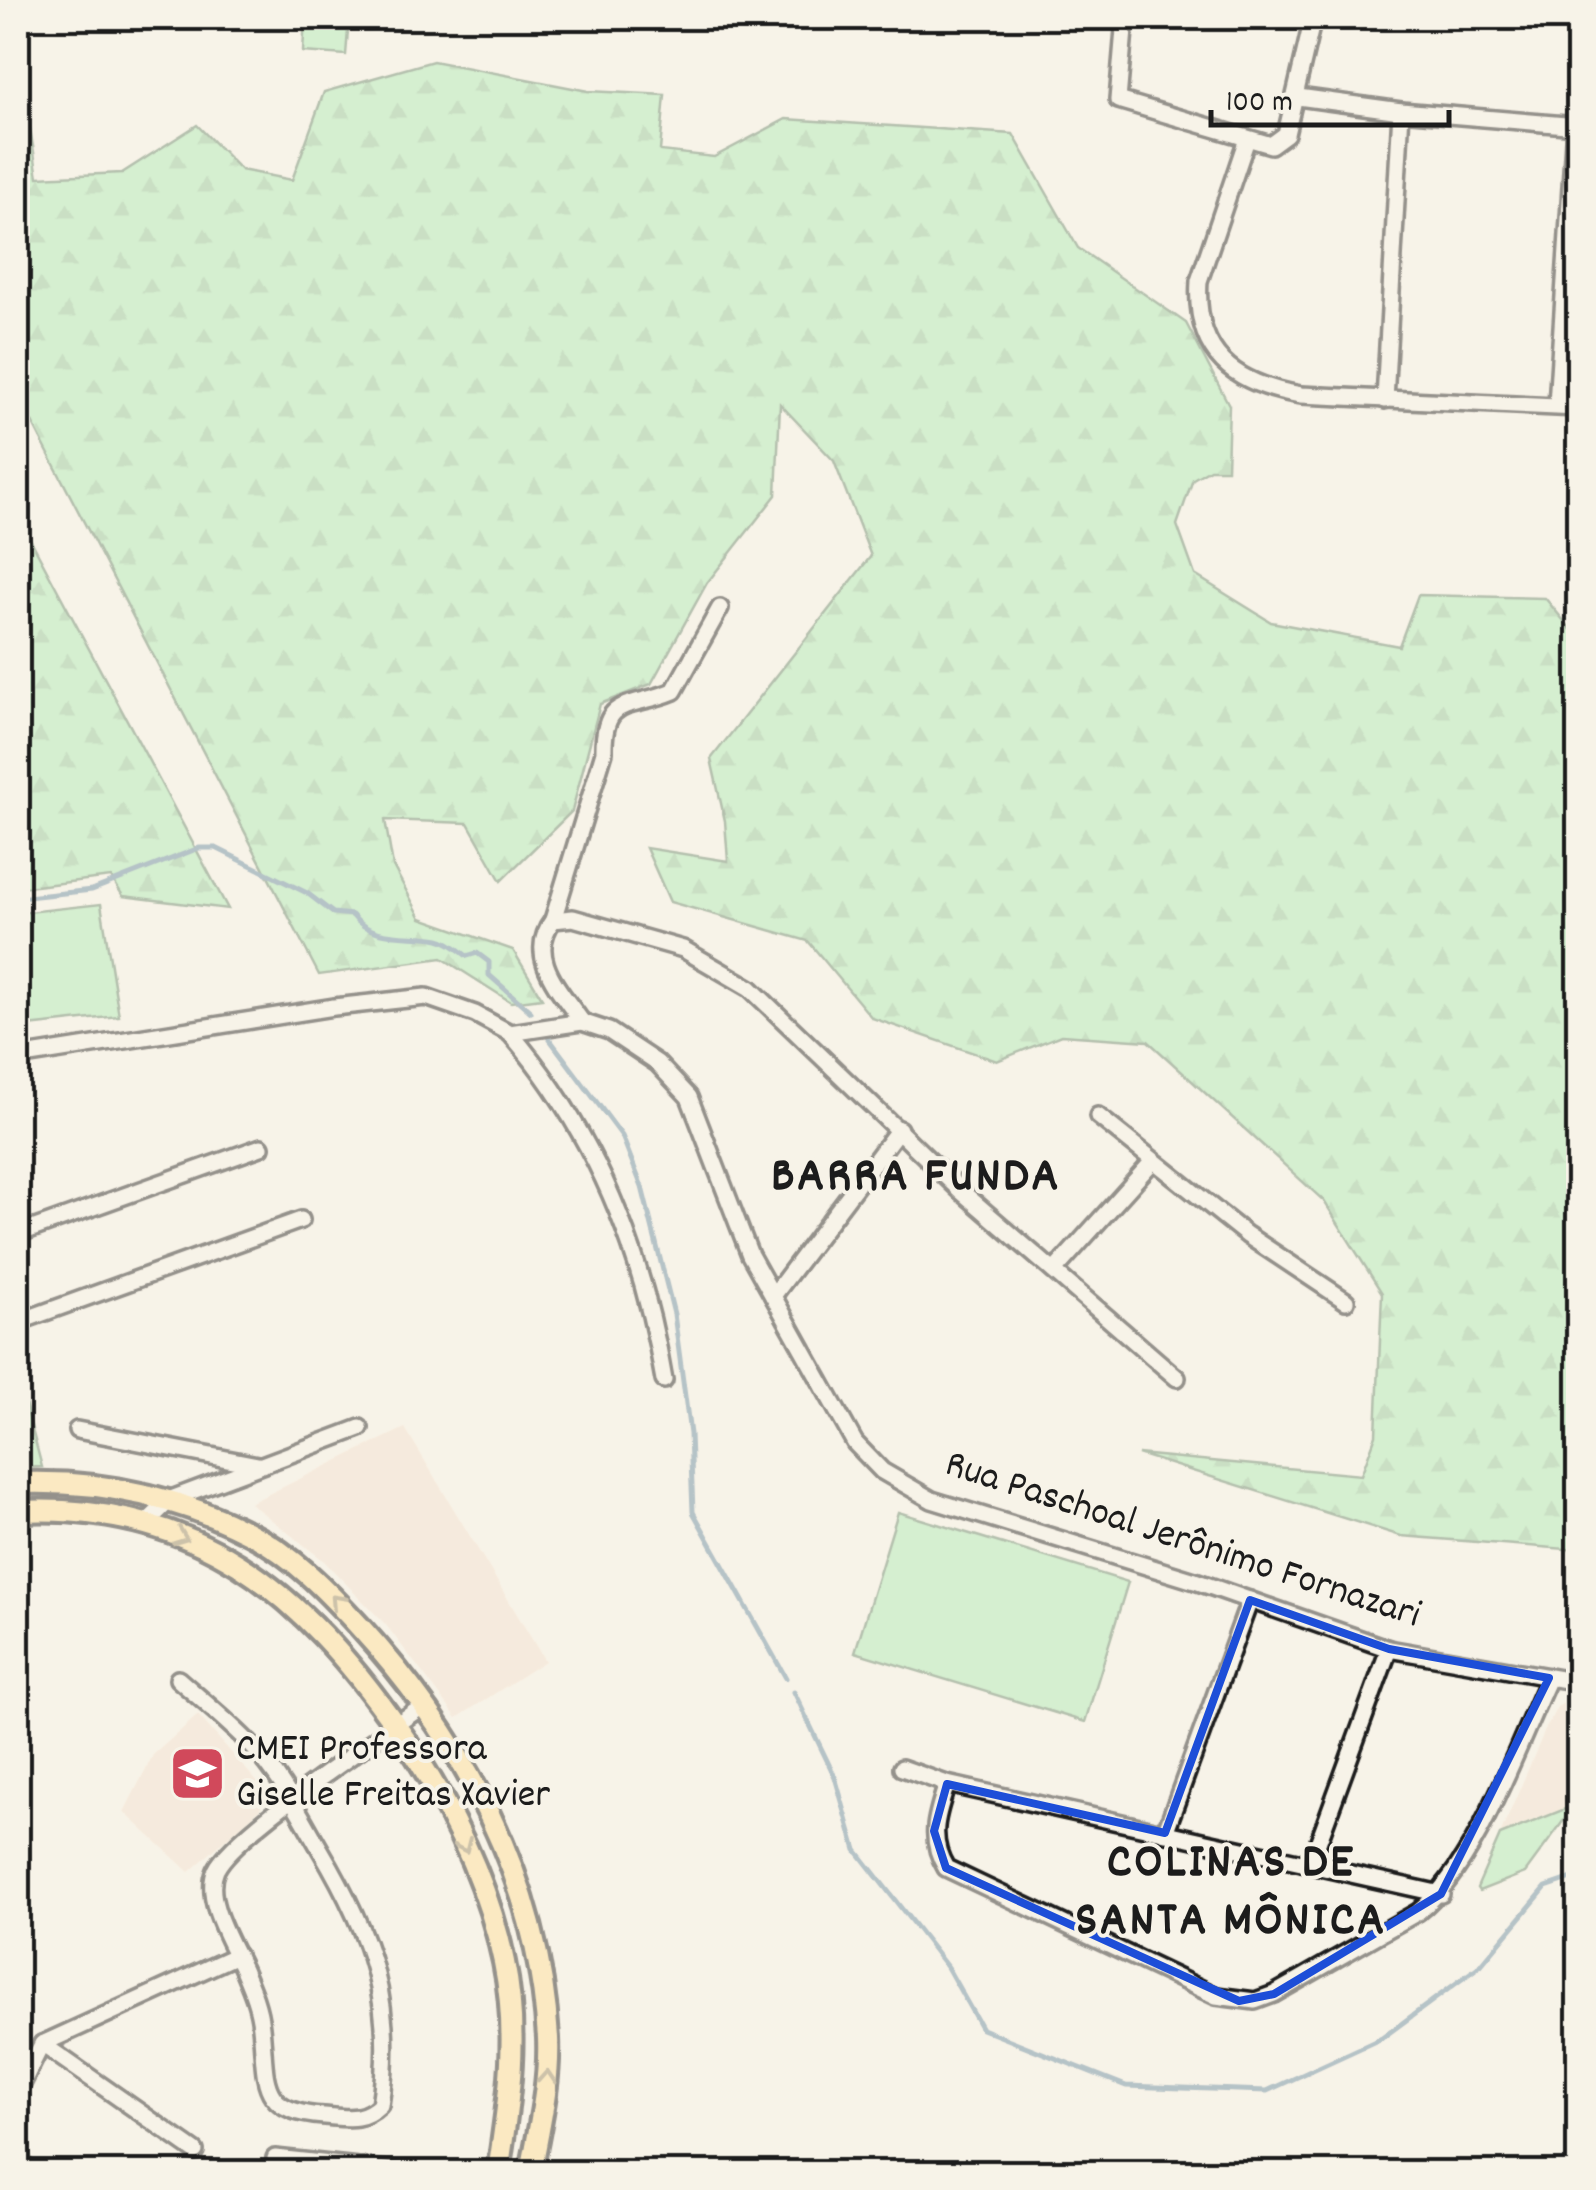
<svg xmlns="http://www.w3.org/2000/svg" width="1596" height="2190" viewBox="0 0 1596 2190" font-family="Dekko,sans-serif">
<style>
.built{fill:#f2e1d0}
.forest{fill:url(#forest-firs);stroke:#638368;stroke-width:2.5}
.park{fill:#aaeab3;stroke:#638368;stroke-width:2.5}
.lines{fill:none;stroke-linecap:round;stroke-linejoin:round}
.stream{stroke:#65899f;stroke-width:5}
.minor-casing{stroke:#1c1c1c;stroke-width:22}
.major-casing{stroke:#1c1c1c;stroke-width:28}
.minor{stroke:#f7f3e8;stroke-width:15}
.major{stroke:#fede96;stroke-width:20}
.oneway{stroke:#98875f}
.marked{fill:none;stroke:#1d4ed8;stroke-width:8;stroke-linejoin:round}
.labels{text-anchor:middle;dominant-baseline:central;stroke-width:8;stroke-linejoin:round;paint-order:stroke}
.street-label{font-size:40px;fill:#1c1c1c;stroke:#f7f3e8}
.poi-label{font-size:40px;fill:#1c1c1c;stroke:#f7f3e8;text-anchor:start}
.district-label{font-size:50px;font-weight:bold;letter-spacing:2.5px;fill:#1c1c1c;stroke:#f7f3e8}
</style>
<defs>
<pattern id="forest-firs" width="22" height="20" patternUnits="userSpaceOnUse" patternTransform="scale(2.5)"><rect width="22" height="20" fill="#aaeab3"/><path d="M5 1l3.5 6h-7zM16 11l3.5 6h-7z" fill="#92c899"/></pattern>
</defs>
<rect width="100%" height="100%" fill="#f7f3e8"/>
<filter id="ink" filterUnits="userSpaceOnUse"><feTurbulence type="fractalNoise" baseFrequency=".01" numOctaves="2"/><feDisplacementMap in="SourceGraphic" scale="20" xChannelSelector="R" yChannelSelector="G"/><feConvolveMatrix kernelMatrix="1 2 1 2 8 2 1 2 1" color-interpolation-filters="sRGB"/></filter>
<g filter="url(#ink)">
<g class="built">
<path d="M 405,1428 L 545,1661 L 457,1718 L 386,1625 L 323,1560 L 250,1503 Z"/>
<path d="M 1573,1698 L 1578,1698 L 1575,1805 L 1500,1835 L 1546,1728 L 1557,1707 Z"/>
<path d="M 198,1715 L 268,1794 L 259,1810 L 189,1872 L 124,1812 L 153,1755 Z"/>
</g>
<g class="forest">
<path d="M 18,55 L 38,177 L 122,173 L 197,125 L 241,170 L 292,180 L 324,92 L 433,61 L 588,91 L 665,95 L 660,151 L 714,157 L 786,119 L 1013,134 L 1078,248 L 1186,323 L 1229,405 L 1227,469 L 1210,469 L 1193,479 L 1177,525 L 1195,575 L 1271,622 L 1399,646 L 1418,595 L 1545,598 L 1578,638 L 1578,1550 L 1401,1536 L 1138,1454 L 1361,1475 L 1376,1435 L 1382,1293 L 1324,1201 L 1148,1041 L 1061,1035 L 997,1061 L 872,1018 L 808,941 L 670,902 L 646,848 L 728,861 L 725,821 L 711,759 L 871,556 L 834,461 L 780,404 L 776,495 L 707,583 L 651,684 L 600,704 L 572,811 L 501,881 L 468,823 L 385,820 L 393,866 L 421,918 L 513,950 L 542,998 L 511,1002 L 442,958 L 319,975 L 18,395 Z"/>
<path d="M 18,516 L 228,909 L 123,896 L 111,877 L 18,888 Z"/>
</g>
<g class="park">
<path d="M 305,18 L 349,18 L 346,55 L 303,52 Z"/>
<path d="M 101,904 L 119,1016 L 18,1027 L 18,913 Z"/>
<path d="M 18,1377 L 42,1467 L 18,1468 Z"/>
<path d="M 898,1512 L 1128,1582 L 1085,1722 L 855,1652 Z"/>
<path d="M 1575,1805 L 1525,1873 L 1479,1891 L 1477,1888 L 1500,1835 Z"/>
</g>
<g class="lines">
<g class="stream">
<path d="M 18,898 L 92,890 L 199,848 L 216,848 L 307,893 L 333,913 L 352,915 C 372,942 410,933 439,939 C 449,941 459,950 467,956 L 477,953 L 489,962 L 489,975 L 531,1012"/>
<path d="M 548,1037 L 622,1136 L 642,1187 L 674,1314 L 690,1434 L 693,1512 L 786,1678"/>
<path d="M 794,1692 L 835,1777 L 856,1850 L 947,1967 L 982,2029 L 1126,2086 L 1267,2091 L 1382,2038 L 1481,1965 L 1546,1887 L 1578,1876"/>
</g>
<defs>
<g id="minor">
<path d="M 1125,18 L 1118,100 L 1271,145 L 1286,134 L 1313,18"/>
<path d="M 1298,97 L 1401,111 L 1578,126"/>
<path d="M 1247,139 L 1199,281 C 1194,354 1234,384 1301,395 L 1578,408"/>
<path d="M 1385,400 L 1401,111"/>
<path d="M 1557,405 L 1578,78"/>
<path d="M 553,920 L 604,752 C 603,694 631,709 674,691 L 720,608"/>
<path d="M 582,1022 C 561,991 525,957 553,920 L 573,918 L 683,949 L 750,988 L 961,1191 L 1177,1378"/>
<path d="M 510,1033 C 595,1132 643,1252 664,1380"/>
<path d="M 18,1057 L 334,1007 L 426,997 L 475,1014 L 510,1033 L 582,1022 L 609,1031 L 657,1063 L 689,1097 L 750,1255 L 855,1443 L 882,1471 L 932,1500 L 1195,1581 L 1389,1649 L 1578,1682"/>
<path d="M 1098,1116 L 1247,1235 L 1346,1301"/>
<path d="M 18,1234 L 261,1147"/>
<path d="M 1054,1271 L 1153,1161"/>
<path d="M 773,1296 L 899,1129"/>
<path d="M 18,1322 L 301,1220"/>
<path d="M 77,1430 L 258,1465"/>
<path d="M 145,1524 L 171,1499 L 360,1428"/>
<path d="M 178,1679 C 203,1701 229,1722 252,1746 C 281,1776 299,1813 320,1849 C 371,1935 396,2003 380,2105 C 362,2122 347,2118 324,2116 C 256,2112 267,2079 261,2027 C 259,2006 251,1988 243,1969 C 231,1942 203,1899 216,1870 C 233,1833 384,1734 424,1705"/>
<path d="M 902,1768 L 947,1784 L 1441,1894"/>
<path d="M 947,1784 C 937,1815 928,1838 946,1868 L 1216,1996 L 1255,2001 L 1274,1994 L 1418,1912 C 1477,1865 1516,1748 1549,1678"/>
<path d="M 1165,1833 L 1250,1600"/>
<path d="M 1310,1865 L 1389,1649"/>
<path d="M 42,2044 L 195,2151"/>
<path d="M 18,2092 L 42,2044 L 237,1955"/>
<path d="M 18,2154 L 27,2172"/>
<path d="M 275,2158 L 405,2172"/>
</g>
<g id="major">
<path d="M 18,1483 C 99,1480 178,1496 251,1534 C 293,1555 329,1593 360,1627 C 465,1742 539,1880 548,2038 C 550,2084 539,2128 531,2172"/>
<path d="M 18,1511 C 196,1502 301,1591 398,1729 C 446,1798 487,1879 504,1962 C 519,2034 509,2101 498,2172"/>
</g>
</defs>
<use href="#minor" class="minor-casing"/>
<use href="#major" class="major-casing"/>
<use href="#minor" class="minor"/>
<use href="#major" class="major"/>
</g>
<defs><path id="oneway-chevron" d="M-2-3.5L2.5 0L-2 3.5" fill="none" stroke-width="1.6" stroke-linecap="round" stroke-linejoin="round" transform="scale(2.5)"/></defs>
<g class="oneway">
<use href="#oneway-chevron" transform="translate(181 1537) rotate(21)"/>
<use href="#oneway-chevron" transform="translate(337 1601) rotate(-133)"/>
<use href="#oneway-chevron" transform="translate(464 1846) rotate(66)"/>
<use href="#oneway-chevron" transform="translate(547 2077) rotate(-86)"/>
</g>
</g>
<path d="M0 0H1596V2190H0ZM 1250,1600 L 1389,1649 L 1549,1678 L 1441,1894 L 1274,1994 L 1239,2001 L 946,1868 L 934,1831 L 947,1784 L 1165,1833 Z" fill="#f7f3e8" fill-opacity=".55" fill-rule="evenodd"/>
<path class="marked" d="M 1250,1600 L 1389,1649 L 1549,1678 L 1441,1894 L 1274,1994 L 1239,2001 L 946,1868 L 934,1831 L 947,1784 L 1165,1833 Z"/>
<defs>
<symbol id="school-square" viewBox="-11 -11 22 22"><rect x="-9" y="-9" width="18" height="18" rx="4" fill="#d1495b" stroke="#f7f3e8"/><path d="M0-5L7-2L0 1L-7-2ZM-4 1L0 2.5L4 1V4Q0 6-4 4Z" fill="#fff"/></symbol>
</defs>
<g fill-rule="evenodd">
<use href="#school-square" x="166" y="1742" width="63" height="63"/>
</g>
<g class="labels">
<g class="street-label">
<text transform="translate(1182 1542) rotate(18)">Rua Paschoal Jerônimo Fornazari</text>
</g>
<g class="poi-label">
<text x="236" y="1751">CMEI Professora<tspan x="236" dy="46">Giselle Freitas Xavier</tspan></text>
</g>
<g class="district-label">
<text x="916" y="1179">BARRA FUNDA</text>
<text x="1231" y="1865">COLINAS DE<tspan x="1231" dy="58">SANTA MÔNICA</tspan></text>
</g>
</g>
<rect width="1596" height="2190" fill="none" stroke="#f7f3e8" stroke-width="60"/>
<rect x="30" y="30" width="1536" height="2130" fill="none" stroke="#1c1c1c" stroke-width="4" filter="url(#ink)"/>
<path d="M1211 110v15h238v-15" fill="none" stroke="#1c1c1c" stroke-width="5"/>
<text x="1226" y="110" font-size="30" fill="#1c1c1c" stroke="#f7f3e8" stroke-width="8" paint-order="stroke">100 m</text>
</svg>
